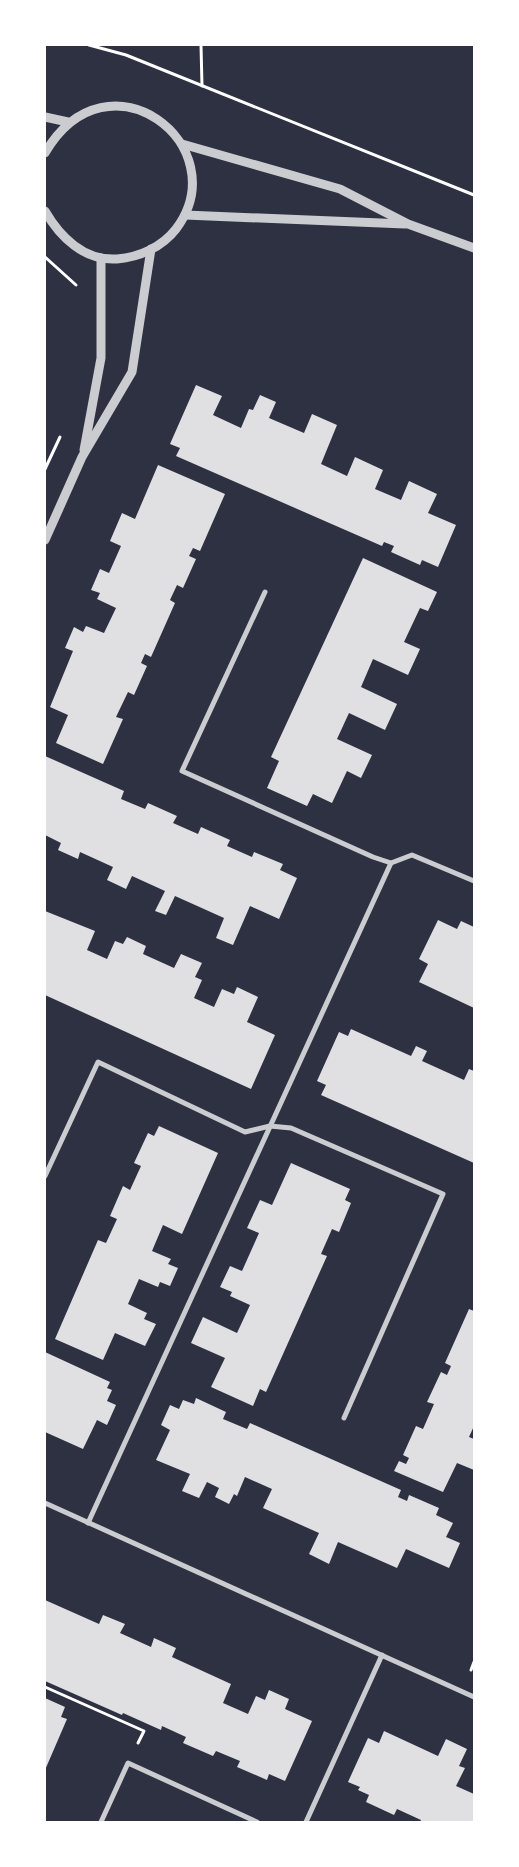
<svg xmlns="http://www.w3.org/2000/svg" width="519" height="1867" viewBox="0 0 519 1867" font-family="Raleway,sans-serif">
<style>
.building{fill:#e0e0e3}
.lines{fill:none;stroke-linecap:round;stroke-linejoin:round}
.path{stroke:#fff;stroke-width:3}
.minor{stroke:#caccd0;stroke-width:5}
.tertiary{stroke:#caccd0;stroke-width:9}
</style>
<rect width="100%" height="100%" fill="#2d3142"/>
<g class="building">
<path d="M 196,385 L 222,396 L 213,415 L 241,428 L 249,409 L 253,410 L 260,395 L 276,402 L 269,418 L 304,433 L 312,414 L 337,425 L 321,464 L 347,476 L 355,457 L 383,470 L 375,489 L 401,500 L 409,481 L 437,494 L 428,513 L 456,525 L 438,567 L 422,560 L 420,565 L 391,552 L 394,546 L 384,542 L 382,546 L 176,456 L 180,448 L 170,444 Z"/>
<path d="M 158,465 L 225,494 L 200,551 L 193,548 L 189,556 L 196,559 L 183,588 L 177,585 L 170,600 L 175,603 L 151,657 L 145,654 L 141,663 L 147,666 L 134,695 L 128,692 L 116,717 L 123,719 L 103,764 L 56,743 L 68,715 L 50,707 L 73,651 L 65,648 L 74,627 L 83,632 L 86,626 L 104,633 L 116,608 L 97,599 L 100,593 L 91,590 L 100,569 L 109,573 L 121,546 L 110,541 L 122,513 L 135,519 Z"/>
<path d="M 363,558 L 437,592 L 428,611 L 420,608 L 404,642 L 420,649 L 408,675 L 373,659 L 361,687 L 397,704 L 385,730 L 349,713 L 337,739 L 372,755 L 361,778 L 347,771 L 332,803 L 313,794 L 307,806 L 267,788 L 279,761 L 271,757 Z"/>
<path d="M 45,756 L 124,791 L 121,799 L 145,809 L 148,803 L 177,816 L 173,823 L 198,834 L 201,827 L 230,840 L 227,846 L 252,857 L 254,852 L 283,864 L 280,870 L 297,878 L 279,919 L 250,906 L 233,945 L 216,938 L 224,918 L 175,896 L 166,915 L 155,911 L 165,891 L 132,876 L 126,889 L 107,880 L 113,867 L 80,852 L 78,859 L 58,850 L 61,843 L 45,835 Z"/>
<path d="M 45,911 L 95,931 L 87,950 L 107,959 L 115,941 L 123,944 L 127,937 L 146,946 L 143,954 L 174,968 L 181,954 L 202,963 L 195,977 L 202,980 L 194,998 L 214,1007 L 222,989 L 234,994 L 237,987 L 258,997 L 247,1022 L 275,1035 L 251,1089 L 45,995 Z"/>
<path d="M 438,920 L 457,929 L 461,921 L 474,927 L 474,1008 L 419,982 L 428,964 L 419,959 Z"/>
<path d="M 351,1029 L 411,1056 L 416,1046 L 427,1051 L 422,1061 L 464,1080 L 469,1069 L 474,1071 L 474,1163 L 321,1095 L 326,1085 L 317,1081 L 339,1032 L 348,1036 Z"/>
<path d="M 159,1126 L 218,1153 L 182,1234 L 163,1225 L 152,1251 L 171,1259 L 168,1264 L 178,1268 L 170,1286 L 160,1282 L 158,1287 L 139,1279 L 128,1304 L 147,1313 L 144,1319 L 156,1324 L 145,1346 L 115,1333 L 103,1360 L 55,1339 L 98,1240 L 106,1243 L 117,1219 L 110,1216 L 123,1186 L 130,1190 L 141,1166 L 134,1163 L 148,1133 L 154,1136 Z"/>
<path d="M 291,1163 L 350,1189 L 345,1200 L 351,1203 L 339,1232 L 332,1229 L 321,1254 L 327,1256 L 266,1392 L 260,1389 L 253,1406 L 211,1387 L 225,1358 L 191,1343 L 203,1317 L 237,1333 L 250,1305 L 230,1296 L 232,1292 L 220,1287 L 230,1266 L 242,1271 L 259,1233 L 247,1228 L 260,1200 L 272,1205 Z"/>
<path d="M 469,1309 L 474,1311 L 474,1426 L 469,1437 L 474,1439 L 474,1470 L 457,1463 L 443,1492 L 394,1471 L 399,1461 L 406,1464 L 409,1458 L 403,1455 L 416,1426 L 423,1429 L 434,1404 L 427,1402 L 441,1372 L 447,1375 L 451,1366 L 445,1363 Z"/>
<path d="M 45,1352 L 110,1382 L 107,1388 L 112,1390 L 107,1401 L 116,1405 L 107,1425 L 97,1420 L 83,1449 L 45,1432 Z"/>
<path d="M 196,1398 L 226,1412 L 223,1419 L 247,1429 L 250,1423 L 401,1490 L 398,1497 L 407,1501 L 409,1495 L 439,1508 L 436,1515 L 453,1523 L 446,1537 L 460,1543 L 449,1568 L 406,1549 L 397,1568 L 338,1542 L 329,1564 L 309,1554 L 319,1533 L 263,1508 L 272,1489 L 245,1477 L 237,1496 L 234,1494 L 229,1504 L 215,1497 L 219,1488 L 207,1482 L 199,1498 L 182,1491 L 190,1474 L 156,1460 L 170,1430 L 161,1425 L 170,1405 L 179,1409 L 183,1400 L 194,1404 Z"/>
<path d="M 45,1600 L 99,1624 L 103,1615 L 125,1624 L 120,1633 L 151,1647 L 154,1638 L 176,1648 L 172,1657 L 231,1684 L 223,1703 L 248,1714 L 256,1696 L 265,1700 L 269,1690 L 289,1699 L 285,1709 L 312,1721 L 285,1781 L 269,1774 L 267,1780 L 237,1767 L 240,1761 L 216,1751 L 213,1756 L 183,1743 L 186,1737 L 162,1726 L 161,1730 L 123,1713 L 122,1715 L 45,1681 Z"/>
<path d="M 45,1698 L 65,1707 L 61,1717 L 67,1719 L 45,1770 Z"/>
<path d="M 384,1731 L 438,1756 L 446,1739 L 467,1749 L 459,1766 L 465,1768 L 456,1786 L 474,1794 L 474,1822 L 420,1822 L 421,1820 L 397,1809 L 394,1815 L 366,1802 L 369,1795 L 358,1790 L 360,1787 L 348,1782 L 368,1738 L 379,1743 Z"/>
</g>
<g class="lines">
<g class="path">
<path d="M 89,45 L 126,55 L 474,195"/>
<path d="M 201,45 L 202,86"/>
<path d="M 45,257 L 76,285"/>
<path d="M 45,469 L 60,437"/>
<path d="M 471,1670 L 474,1662"/>
<path d="M 45,1687 L 144,1731 L 138,1743"/>
</g>
<g class="minor">
<path d="M 265,592 L 182,771 L 373,857 L 391,863 L 412,855 L 474,881"/>
<path d="M 45,1176 L 98,1062 L 245,1132 L 270,1126 L 291,1128 L 443,1194 L 344,1418"/>
<path d="M 45,1503 L 474,1697"/>
<path d="M 88,1523 L 391,863"/>
<path d="M 101,1822 L 128,1763 L 257,1822"/>
<path d="M 306,1822 L 382,1655"/>
</g>
<g class="tertiary">
<path d="M 45,117 L 68,122"/>
<path d="M 182,144 L 340,189 L 408,224 L 474,248"/>
<path d="M 45,153 C 108,45 238,146 176,229 C 162,247 140,257 117,259 C 84,261 60,237 45,211"/>
<path d="M 185,215 L 405,224"/>
<path d="M 84,450 L 101,358 L 101,258"/>
<path d="M 45,540 L 82,457 L 132,372 L 151,249"/>
</g>
</g>
<rect width="519" height="1867" fill="none" stroke="#ffffff" stroke-width="92"/>
</svg>
